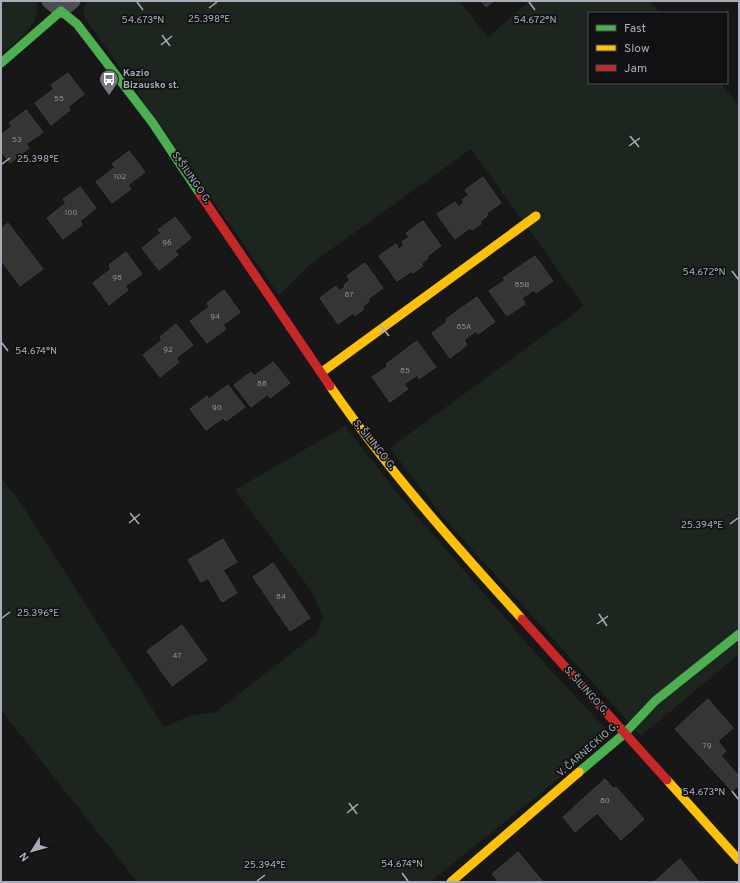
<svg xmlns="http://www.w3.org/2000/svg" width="740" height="883" viewBox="0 0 740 883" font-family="Overpass,sans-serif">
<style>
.green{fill:#1d251f}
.building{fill:#353536;stroke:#3f4043}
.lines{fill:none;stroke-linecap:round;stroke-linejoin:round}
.street{stroke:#4b4d50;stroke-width:15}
.fast{stroke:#4caf50;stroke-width:9}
.slow{stroke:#ffc107;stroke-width:9}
.jam{stroke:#c62828;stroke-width:9}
.ticks{fill:none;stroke:#a8adb9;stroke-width:1.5}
.labels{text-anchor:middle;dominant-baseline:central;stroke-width:3.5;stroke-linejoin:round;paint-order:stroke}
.number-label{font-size:8px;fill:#8b8f98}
.poi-label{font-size:10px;font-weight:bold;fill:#a8adb9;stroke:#111113;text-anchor:start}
.street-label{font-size:10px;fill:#a8adb9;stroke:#111113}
.ticks-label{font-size:10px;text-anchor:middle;fill:#a8adb9;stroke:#111113;stroke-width:3.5;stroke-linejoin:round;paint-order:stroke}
</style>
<rect width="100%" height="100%" fill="#171717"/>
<g class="green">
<path d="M 1,1 L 37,1 C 43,24 16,41 1,55 Z"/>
<path d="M 87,1 L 459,1 L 488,37 L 529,1 L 650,1 L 660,13 L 589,13 L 589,83 L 720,83 L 739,105 L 739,654 L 641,736 L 440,514 L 390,448 L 584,306 L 471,149 L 308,266 L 279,295 L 85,18 L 83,9 Z"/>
<path d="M 345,426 L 403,500 L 545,664 L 605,728 L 599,746 L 430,882 L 137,882 L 1,710 L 1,478 L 22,505 L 164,727 L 189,716 L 216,712 L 316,634 L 323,618 L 312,592 L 235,490 Z"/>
</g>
<g class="building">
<path d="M 481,1 L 494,1 L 486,7 Z"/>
<path d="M 68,73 L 84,94 L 68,107 L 70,110 L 51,125 L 35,103 L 54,89 L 51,85 Z"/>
<path d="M 26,110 L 43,132 L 26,144 L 29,148 L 10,163 L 1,151 L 1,135 L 12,126 L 9,123 Z"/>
<path d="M 129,151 L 145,172 L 128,185 L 131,189 L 112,203 L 96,182 L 115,167 L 112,164 Z"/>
<path d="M 483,177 L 501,203 L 487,213 L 488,215 L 480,222 L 481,224 L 472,230 L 470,228 L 455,239 L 437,214 L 455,202 L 458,207 L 464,203 L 462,200 L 469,195 L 465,190 Z"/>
<path d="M 80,187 L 96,208 L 80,221 L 82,225 L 63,239 L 47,218 L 66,203 L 63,199 Z"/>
<path d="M 175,217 L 191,238 L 175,251 L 178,255 L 159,270 L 142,248 L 161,233 L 158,230 Z"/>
<path d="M 423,221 L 441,246 L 427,256 L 428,258 L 421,264 L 423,266 L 413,273 L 412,271 L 397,281 L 379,256 L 396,244 L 399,249 L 404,245 L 402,242 L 409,237 L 406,233 Z"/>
<path d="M 8,223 L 43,269 L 20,286 L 1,260 L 1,229 Z"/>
<path d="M 126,252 L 142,274 L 125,286 L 128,290 L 109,305 L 93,283 L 111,269 L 109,265 Z"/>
<path d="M 535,256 L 553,281 L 536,293 L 534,290 L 522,298 L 525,304 L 507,316 L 489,291 L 505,280 L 503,278 Z"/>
<path d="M 365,263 L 383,288 L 368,299 L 369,301 L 362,307 L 364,309 L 355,316 L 353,313 L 338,324 L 320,298 L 336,286 L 339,291 L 345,287 L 344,285 L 350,280 L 347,276 Z"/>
<path d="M 224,290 L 240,312 L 223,325 L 226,329 L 207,343 L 190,321 L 209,307 L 207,303 Z"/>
<path d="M 477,297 L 495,322 L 478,334 L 476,331 L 464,340 L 467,345 L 450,358 L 432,333 L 447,322 L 446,319 Z"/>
<path d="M 176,324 L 193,345 L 176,358 L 179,362 L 160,377 L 143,355 L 162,340 L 160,337 Z"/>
<path d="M 417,341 L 436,367 L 419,379 L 417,375 L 404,384 L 408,389 L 390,402 L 372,377 L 388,366 L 386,364 Z"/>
<path d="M 273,362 L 290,383 L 270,398 L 268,394 L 251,407 L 234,385 L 251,372 L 254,376 Z"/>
<path d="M 228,385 L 245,407 L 226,421 L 223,418 L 206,430 L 190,409 L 207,396 L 209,399 Z"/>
<path d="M 223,539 L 237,562 L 223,570 L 237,593 L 222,602 L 208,578 L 201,582 L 188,560 Z"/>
<path d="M 273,563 L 310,618 L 290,631 L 253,577 Z"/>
<path d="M 182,625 L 207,660 L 172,686 L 147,651 Z"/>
<path d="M 708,699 L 733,728 L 718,741 L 726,751 L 721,756 L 739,776 L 739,785 L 732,791 L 675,729 Z"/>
<path d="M 605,779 L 614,789 L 616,787 L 644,819 L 621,840 L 597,813 L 575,832 L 563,817 Z"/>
<path d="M 518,852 L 543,882 L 499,882 L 492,874 Z"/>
<path d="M 680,859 L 699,882 L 654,882 Z"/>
</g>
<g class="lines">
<path class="street" d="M 49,1 L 61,11 L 73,1"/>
<g class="fast">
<path d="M 1,63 L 61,11 L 77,24 L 152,122 L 200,194"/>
<path d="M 579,772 L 624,734 L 655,701 L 739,634"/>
</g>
<g class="slow">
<path d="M 322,372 L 536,216"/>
<path d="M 330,386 C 387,469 454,544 522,619"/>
<path d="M 667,780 L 739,860"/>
<path d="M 451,882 L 579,772"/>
</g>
<g class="jam">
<path d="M 200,194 L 330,386"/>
<path d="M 522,619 L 667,780"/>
</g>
</g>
<path class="ticks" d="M 137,2 L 143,10M 529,2 L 535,10M 209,8 L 217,2M 162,35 L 170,46M 161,45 L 172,36M 630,136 L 639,147M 629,146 L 640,138M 2,164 L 10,158M 732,271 L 738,279M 380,325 L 389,336M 379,334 L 390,326M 2,343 L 8,351M 130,513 L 139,524M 129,523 L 140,514M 730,524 L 738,518M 599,614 L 607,626M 2,618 L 10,612M 597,624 L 608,616M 732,791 L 738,799M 349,803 L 357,814M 347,813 L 358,804M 402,873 L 408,881M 257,881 L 265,875"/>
<defs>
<symbol id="bus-pin" viewBox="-11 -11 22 30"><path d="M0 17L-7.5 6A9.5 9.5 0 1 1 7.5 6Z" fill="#757880" stroke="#111113"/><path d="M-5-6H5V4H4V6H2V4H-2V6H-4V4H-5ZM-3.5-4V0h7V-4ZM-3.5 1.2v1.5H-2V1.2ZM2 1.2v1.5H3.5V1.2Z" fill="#fff"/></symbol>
</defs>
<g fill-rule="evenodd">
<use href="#bus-pin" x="98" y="68" width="22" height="30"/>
</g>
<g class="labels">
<g class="number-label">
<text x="59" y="99">55</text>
<text x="17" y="140">53</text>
<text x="120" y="177">102</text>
<text x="71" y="213">100</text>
<text x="167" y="243">96</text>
<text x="117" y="278">98</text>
<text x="522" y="285">85B</text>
<text x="349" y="295">87</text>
<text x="215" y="317">94</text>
<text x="464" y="327">85A</text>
<text x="168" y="350">92</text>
<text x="405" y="371">85</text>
<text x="262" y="384">88</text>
<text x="217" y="408">90</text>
<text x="281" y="597">84</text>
<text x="177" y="656">47</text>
<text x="707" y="746">79</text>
<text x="605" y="801">80</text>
</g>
<g class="poi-label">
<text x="123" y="73">Kazio<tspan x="123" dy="12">Bizausko st.</tspan></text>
</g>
<g class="street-label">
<text transform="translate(191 178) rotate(55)">S. ŠILINGO G.</text>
<text transform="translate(374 445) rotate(51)">S. ŠILINGO G.</text>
<text transform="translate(586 691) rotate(48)">S. ŠILINGO G.</text>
<text transform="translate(588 750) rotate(-41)">V. ČARNECKIO G.</text>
</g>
</g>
<g class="ticks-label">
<text x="209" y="22">25.398°E</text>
<text x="143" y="23">54.673°N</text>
<text x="535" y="23">54.672°N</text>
<text x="38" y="162">25.398°E</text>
<text x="704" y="275">54.672°N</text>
<text x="36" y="354">54.674°N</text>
<text x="702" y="528">25.394°E</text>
<text x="38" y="616">25.396°E</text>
<text x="704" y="795">54.673°N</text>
<text x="402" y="867">54.674°N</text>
<text x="265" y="868">25.394°E</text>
</g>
<rect width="740" height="883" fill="none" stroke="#a8adb9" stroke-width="4"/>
<rect x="588" y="12" width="140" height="72" fill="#111113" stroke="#4d4f55"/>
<rect x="596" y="25" width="20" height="6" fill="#4caf50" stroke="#4d4f55"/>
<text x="624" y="32" font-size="12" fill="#a8adb9">Fast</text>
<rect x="596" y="45" width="20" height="6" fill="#ffc107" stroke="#4d4f55"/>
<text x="624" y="52" font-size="12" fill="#a8adb9">Slow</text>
<rect x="596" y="65" width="20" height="6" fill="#c62828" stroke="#4d4f55"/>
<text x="624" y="72" font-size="12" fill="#a8adb9">Jam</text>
<g transform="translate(32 851) rotate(233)" stroke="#111113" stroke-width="3" paint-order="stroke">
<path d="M0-3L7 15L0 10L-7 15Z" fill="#a8adb9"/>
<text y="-6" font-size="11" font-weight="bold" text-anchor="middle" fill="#a8adb9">N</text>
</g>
</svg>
